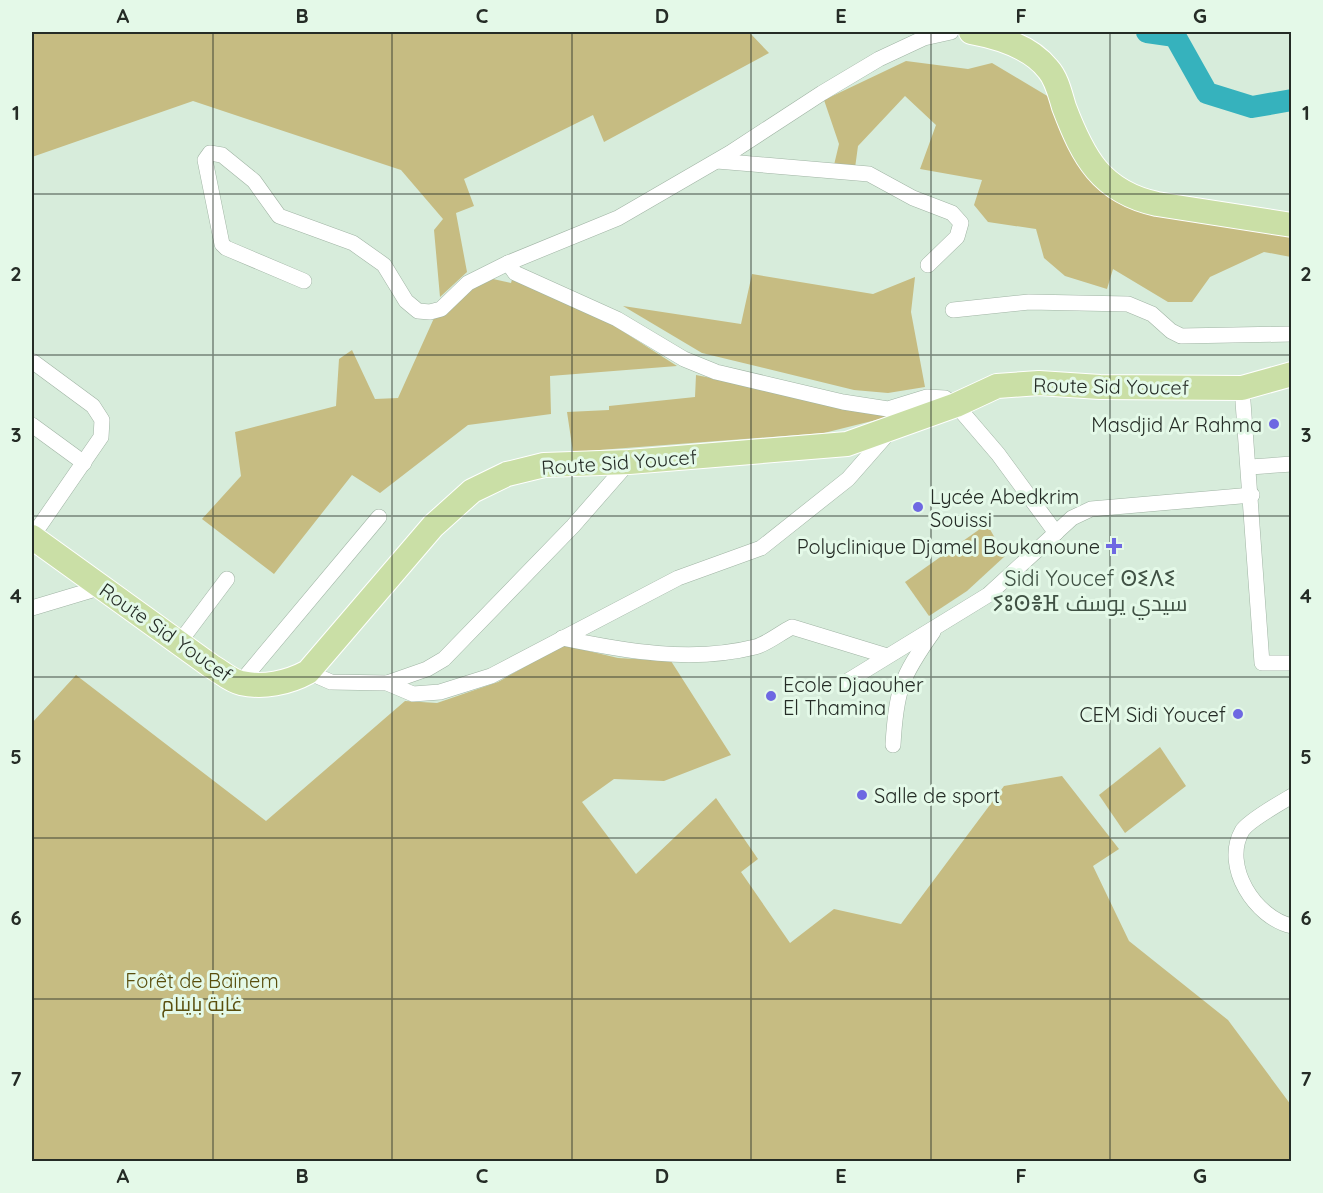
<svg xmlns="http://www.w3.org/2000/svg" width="1323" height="1193" viewBox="0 0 1323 1193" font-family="Quicksand,Cairo,'Noto Sans Tifinagh',sans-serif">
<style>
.green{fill:#c6bc82}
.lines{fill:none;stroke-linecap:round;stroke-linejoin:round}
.river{stroke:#36b2bd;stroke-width:22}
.street-casing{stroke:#a0b4a4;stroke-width:16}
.primary-casing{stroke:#fff;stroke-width:26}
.street{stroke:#fff;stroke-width:15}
.primary{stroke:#cadfa6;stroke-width:24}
.grid{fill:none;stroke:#252c26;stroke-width:1.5;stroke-opacity:0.55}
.poi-dot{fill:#6e68e2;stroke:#e4f9e8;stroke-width:2}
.labels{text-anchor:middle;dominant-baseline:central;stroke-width:6;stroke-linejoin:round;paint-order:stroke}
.street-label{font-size:20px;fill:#252c26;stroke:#e4f9e8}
.poi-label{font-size:20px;fill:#252c26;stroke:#e4f9e8;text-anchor:end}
.park-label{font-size:20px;fill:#594e0d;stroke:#e4f9e8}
.quarter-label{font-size:22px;fill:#405144;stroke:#e4f9e8}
.neatline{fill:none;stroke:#252c26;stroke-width:2}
.grid-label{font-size:20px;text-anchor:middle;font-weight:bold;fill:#252c26}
</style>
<rect width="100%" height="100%" fill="#d7ecdb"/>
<g class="green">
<path d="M 32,32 L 749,32 L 769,53 L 604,142 L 593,115 L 464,179 L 474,206 L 456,213 L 467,272 L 440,297 L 434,230 L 443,219 L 401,170 L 193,101 L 32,157 Z"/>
<path d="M 906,61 L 968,69 L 992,63 L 1049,97 L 1091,180 L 1121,204 L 1176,218 L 1291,234 L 1291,257 L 1264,252 L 1210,277 L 1192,302 L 1168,302 L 1113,269 L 1107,289 L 1065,276 L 1044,258 L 1036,229 L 988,222 L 974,205 L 982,180 L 920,169 L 936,125 L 905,96 L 858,146 L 855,168 L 834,165 L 839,144 L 824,100 Z"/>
<path d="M 752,274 L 873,294 L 915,277 L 911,312 L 925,387 L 888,393 L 854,390 L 702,353 L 623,306 L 741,324 Z"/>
<path d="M 513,276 L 610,323 L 677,366 L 550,376 L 551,414 L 468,425 L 380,493 L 352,475 L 274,574 L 202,519 L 241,476 L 235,432 L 336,406 L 339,359 L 352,350 L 375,399 L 398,398 L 439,307 L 484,277 L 511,283 Z"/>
<path d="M 696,375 L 896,415 L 824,433 L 573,452 L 567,412 L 609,410 L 609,406 L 695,397 Z"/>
<path d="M 987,524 L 1005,556 L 967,591 L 929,616 L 905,582 Z"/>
<path d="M 563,645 L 618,658 L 671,661 L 731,755 L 664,781 L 614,779 L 582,802 L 636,874 L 716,798 L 758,859 L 741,872 L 790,943 L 834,909 L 901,924 L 1004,786 L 1062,776 L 1119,849 L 1093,866 L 1129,941 L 1228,1020 L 1291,1105 L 1291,1161 L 32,1161 L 32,723 L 76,675 L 266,821 L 405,701 L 437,703 L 498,682 Z"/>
<path d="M 1160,747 L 1186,786 L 1125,833 L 1099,795 Z"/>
</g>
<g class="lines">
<path class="river" d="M 1147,32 L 1175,36 L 1207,93 L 1252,107 L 1292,100"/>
<defs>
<g id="street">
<path d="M 717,161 L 869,174 L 913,198 L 952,213 L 961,223 L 957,237 L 928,265"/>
<path d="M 508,263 L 515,273 L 617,319 L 684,359 L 716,372 L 843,402 L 888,409 L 927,397 L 945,398 L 956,405 L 998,454 L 1056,533"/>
<path d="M 304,281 L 226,248 L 222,244 L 205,160 L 210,153 L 222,155 L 254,181 L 279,216 L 353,243 L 384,265 L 406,301 L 418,311 L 430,312 L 441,309 L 468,283 L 508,263 L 618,218 L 730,153 L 822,93 L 879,59 L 924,38 L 951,32"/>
<path d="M 953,310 L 1029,302 L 1128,304 L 1152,314 L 1171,331 L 1181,336 L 1292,334"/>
<path d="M 32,361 L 93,406 L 102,420 L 101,437 L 32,537"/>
<path d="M 1242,388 L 1262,663 L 1292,663"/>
<path d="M 32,425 L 84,463"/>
<path d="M 1250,467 L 1292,464"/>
<path d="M 32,608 L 102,587"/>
<path d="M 562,638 C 624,651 692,663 755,647 C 767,644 780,633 792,627 L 887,656"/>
<path d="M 179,643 L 227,579"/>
<path d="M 308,672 L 331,682 L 387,683 L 413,694 L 440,692 L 491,676 L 678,578 L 761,548 L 848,479 L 891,430"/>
<path d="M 846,682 L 988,595 L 1072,518 L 1091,509 L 1252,495"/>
<path d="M 240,683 L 379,517"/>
<path d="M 387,683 L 427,669 L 444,659 L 573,526 L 629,462"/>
<path d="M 893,745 C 896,690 901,677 933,632"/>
<path d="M 1292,796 C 1280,803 1248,821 1242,831 C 1222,866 1255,918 1292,926"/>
</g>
<g id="primary">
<path d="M 971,32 C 998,37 1030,46 1048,69 C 1057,79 1060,94 1064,107 C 1083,157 1101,192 1157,204 L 1292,225"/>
<path d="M 32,537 L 211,666 C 220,671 231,681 241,683 C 263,688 288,683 308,672 L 433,526 L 472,491 L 507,474 L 544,465 L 629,462 L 847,444 L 956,405 L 997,386 L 1039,383 L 1100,387 L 1242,388 L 1292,374"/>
</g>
</defs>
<use href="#street" class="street-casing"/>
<use href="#primary" class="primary-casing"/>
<use href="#street" class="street"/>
<use href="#primary" class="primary"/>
</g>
<path class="grid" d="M 213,32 L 213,1162M 392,32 L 392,1162M 572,32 L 572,1162M 751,32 L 751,1162M 931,32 L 931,1162M 1110,32 L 1110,1162M 32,194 L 1292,194M 32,355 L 1292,355M 32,516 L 1292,516M 32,677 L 1292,677M 32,838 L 1292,838M 32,999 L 1292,999"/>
<g class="poi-dot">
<circle cx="1274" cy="424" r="6"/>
<circle cx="918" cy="507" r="6"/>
<path d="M1111 537h6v6h6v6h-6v6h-6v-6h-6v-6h6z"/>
<circle cx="771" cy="696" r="6"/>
<circle cx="1238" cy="714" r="6"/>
<circle cx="862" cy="795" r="6"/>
</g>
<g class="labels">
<g class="street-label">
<text transform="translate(1111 386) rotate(1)">Route Sid Youcef</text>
<text transform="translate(619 462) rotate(-4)">Route Sid Youcef</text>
<text transform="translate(166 632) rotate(35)">Route Sid Youcef</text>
</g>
<g class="poi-label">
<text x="1262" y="424">Masdjid Ar Rahma</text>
<text x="930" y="496" text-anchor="start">Lycée Abedkrim<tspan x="930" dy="23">Souissi</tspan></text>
<text x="1100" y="546">Polyclinique Djamel Boukanoune</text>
<text x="783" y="684" text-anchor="start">Ecole Djaouher<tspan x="783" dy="23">El Thamina</tspan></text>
<text x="1226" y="714">CEM Sidi Youcef</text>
<text x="874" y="795" text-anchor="start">Salle de sport</text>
</g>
<g class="park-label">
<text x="202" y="980">Forêt de Baïnem<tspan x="202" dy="23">غابة باينام</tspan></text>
</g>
<g class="quarter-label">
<text x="1090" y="578">Sidi Youcef ⵙⵉⴷⵉ<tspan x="1090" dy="25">ⵢⵓⵙⴻⴼ سيدي يوسف</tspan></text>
</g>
</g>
<rect width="1323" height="1193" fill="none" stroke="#e4f9e8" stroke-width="66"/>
<rect x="33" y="33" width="1257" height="1127" class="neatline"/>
<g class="grid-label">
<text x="123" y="23">A</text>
<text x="302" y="23">B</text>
<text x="482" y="23">C</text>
<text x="662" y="23">D</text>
<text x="841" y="23">E</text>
<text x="1021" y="23">F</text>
<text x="1200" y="23">G</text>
<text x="16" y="120">1</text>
<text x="1306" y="120">1</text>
<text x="16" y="281">2</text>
<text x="1306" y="281">2</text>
<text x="16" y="442">3</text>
<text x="1306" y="442">3</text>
<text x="16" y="603">4</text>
<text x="1306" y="603">4</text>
<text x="16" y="764">5</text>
<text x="1306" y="764">5</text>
<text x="16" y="925">6</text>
<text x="1306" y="925">6</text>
<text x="16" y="1086">7</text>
<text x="1306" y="1086">7</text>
<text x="123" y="1183">A</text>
<text x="302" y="1183">B</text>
<text x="482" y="1183">C</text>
<text x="662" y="1183">D</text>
<text x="841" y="1183">E</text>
<text x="1021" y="1183">F</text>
<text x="1200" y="1183">G</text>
</g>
</svg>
